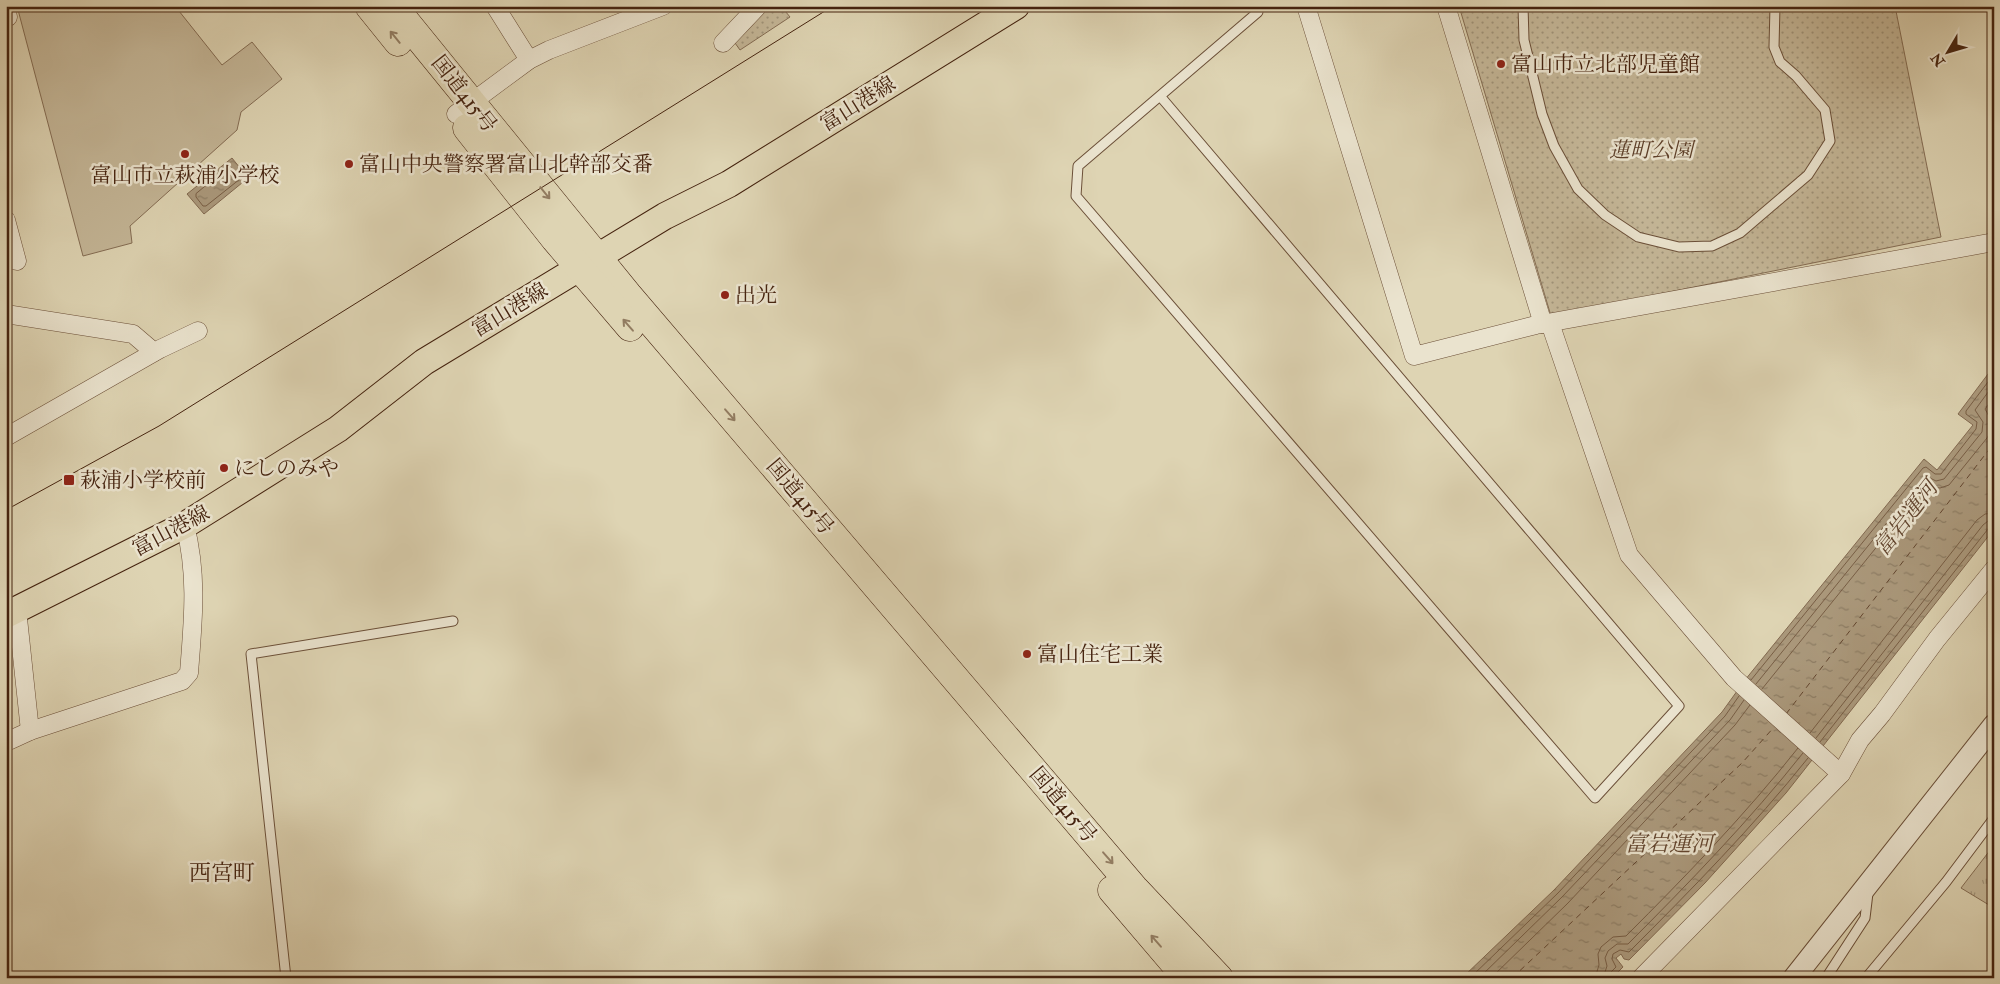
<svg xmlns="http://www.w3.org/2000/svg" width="2000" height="984" viewBox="0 0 2000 984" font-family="'IM FELL Double Pica','Noto Serif JP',serif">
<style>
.grass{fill:url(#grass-tufts);stroke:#846c53}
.park{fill:url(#park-dots);stroke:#846c53}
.pitch{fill:#c4b697;stroke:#846c53}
.water{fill:url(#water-ripples);stroke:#826950}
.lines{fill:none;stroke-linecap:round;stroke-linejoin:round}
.shore{stroke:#785e45;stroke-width:1}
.ferry{stroke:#63462f;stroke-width:1;stroke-dasharray:6 5;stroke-linecap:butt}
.service-casing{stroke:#6b4f38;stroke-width:11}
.minor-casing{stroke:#6b4f38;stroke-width:19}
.tertiary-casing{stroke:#6b4f38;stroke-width:23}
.primary-casing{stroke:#45230f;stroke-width:28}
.trunk-casing{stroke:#45230f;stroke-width:29}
.service{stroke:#eae3ce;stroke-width:9}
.minor{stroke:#eae3ce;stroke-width:18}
.tertiary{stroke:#eae3ce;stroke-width:21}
.primary{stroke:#ded4b3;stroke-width:26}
.trunk{stroke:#ded4b3;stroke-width:28}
.tram{stroke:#45230f;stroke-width:1}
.oneway{stroke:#927c61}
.poi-dot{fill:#8f2418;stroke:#eae3ce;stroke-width:2}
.labels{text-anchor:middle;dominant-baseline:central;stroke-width:5;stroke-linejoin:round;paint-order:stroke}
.poi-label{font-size:21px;fill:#45230f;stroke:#eae3ce;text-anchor:start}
.street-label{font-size:21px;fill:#45230f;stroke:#eae3ce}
.park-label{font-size:21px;font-style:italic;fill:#5e402a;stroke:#eae3ce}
.water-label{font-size:22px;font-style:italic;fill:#63462f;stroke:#eae3ce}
.neighbourhood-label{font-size:22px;fill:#45230f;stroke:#eae3ce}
</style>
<defs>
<pattern id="grass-tufts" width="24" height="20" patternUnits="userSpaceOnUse" patternTransform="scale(1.25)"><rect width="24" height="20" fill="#c4b697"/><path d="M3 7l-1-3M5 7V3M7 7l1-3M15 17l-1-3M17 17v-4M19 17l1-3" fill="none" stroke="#a1947a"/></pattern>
<pattern id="park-dots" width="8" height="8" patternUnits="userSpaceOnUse" patternTransform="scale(1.25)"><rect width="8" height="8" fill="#c4b697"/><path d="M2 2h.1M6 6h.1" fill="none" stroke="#a1947a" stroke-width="1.8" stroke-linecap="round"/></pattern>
<pattern id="water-ripples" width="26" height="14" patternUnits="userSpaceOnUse" patternTransform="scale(1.25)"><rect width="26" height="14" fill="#aa987b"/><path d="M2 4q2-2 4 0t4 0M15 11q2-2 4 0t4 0" fill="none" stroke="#8c7c63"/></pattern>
</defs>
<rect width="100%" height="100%" fill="#ded4b3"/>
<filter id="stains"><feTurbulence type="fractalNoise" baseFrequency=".004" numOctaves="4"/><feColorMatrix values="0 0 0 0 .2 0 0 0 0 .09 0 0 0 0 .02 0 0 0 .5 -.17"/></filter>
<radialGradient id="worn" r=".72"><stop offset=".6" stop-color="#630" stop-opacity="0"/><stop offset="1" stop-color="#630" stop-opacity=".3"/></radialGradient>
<path class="grass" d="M 1994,845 L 1994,908 L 1961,888 Z"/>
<g class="park">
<path d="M 770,6 L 781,6 L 790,17 L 740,50 L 735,43 Z"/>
<path d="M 1459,6 L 1895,6 L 1941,237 L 1551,316 Z"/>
</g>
<path class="pitch" d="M 17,6 L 175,6 L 222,65 L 252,42 L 282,79 L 241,112 L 237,130 L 130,226 L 132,243 L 83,256 Z"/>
<g class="water">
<path d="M 232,158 L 248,178 L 204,214 L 187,194 Z"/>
<path d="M 1994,366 L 1994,529 L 1786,793 L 1705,883 L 1629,960 L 1624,959 L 1621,954 L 1616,958 L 1623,967 L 1612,978 L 1462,978 L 1554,890 L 1722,712 L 1745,680 L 1924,459 L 1937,470 L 1973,425 L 1958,414 Z"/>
</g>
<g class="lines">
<g class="shore">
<path d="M 230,166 L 240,176 L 240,179 L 206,206 L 203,206 L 196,197 L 196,194 Z"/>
<path d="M 1751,680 L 1923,468 L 1926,467 L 1935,474 L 1941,474 L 1976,429 L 1977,422 L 1966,414 L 1966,411 L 1994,374"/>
<path d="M 1756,684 L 1924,477 L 1926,476 L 1936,481 L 1944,479 L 1982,432 L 1983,422 L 1975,410 L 1994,384"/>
<path d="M 1762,689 L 1925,487 L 1940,488 L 1949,485 L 1987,438 C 1994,427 1991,419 1985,409 L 1994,397"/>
<path d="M 1810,733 L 1977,520 L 1985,514 L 1994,513"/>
<path d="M 1816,738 L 1983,525 L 1988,521 L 1994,521"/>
<path d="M 1820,742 L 1988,529 L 1994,527"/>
<path d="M 1470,978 L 1558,893 L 1725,716 L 1739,696"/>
<path d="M 1479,978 L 1562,897 L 1730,720 L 1744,700"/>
<path d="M 1491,978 L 1568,903 L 1735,725 L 1750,705"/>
<path d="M 1595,978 L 1599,965 L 1598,954 L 1601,947 L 1613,937 L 1626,936 C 1686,876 1745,815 1798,748"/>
<path d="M 1603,978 L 1607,966 L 1605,958 L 1608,951 L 1617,944 L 1628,944 C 1689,883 1749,821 1803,753"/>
<path d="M 1609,978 L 1610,973 L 1616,967 L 1612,959 L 1613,954 L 1620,950 L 1629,952 C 1691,890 1753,827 1808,758"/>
</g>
<g class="ferry">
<path d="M 1786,714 L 1994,443"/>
<path d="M 1512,978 L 1742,763 L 1775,726"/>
</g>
<defs>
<g id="service">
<path d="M 1523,6 L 1524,40 L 1542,114 L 1554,146 L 1578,189 L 1605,215 L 1638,237 L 1679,247 L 1712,246 L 1740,233 L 1808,175 L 1830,141 L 1825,110 L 1796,76 L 1780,62 L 1774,47 L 1775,6"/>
<path d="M 1160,96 L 1679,706 L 1595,798 L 1076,196 L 1078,166 L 1258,12 L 1258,6"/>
<path d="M 286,978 L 251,654 L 453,621"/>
<path d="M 1826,978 L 1865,918 L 1868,893"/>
<path d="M 1866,978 L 1946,882 L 1994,818"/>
</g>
<g id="minor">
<path d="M 495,6 L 529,60"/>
<path d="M 1306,6 L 1414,356 L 1536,325 L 1994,242"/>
<path d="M 1446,6 L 1543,324"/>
<path d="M 6,9 L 8,17 L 6,17"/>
<path d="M 723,43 L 758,6"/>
<path d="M 456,114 L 529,60 L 549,50 L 663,6"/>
<path d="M 6,220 L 17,261 L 6,259"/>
<path d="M 6,314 L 133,334 L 154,352"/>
<path d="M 1550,323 L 1629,555 L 1734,678 L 1841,774"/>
<path d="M 6,437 L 160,349 L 198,331"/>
<path d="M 17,609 L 30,731"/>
<path d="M 6,742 L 30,731 L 182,681 L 189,673 C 193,621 198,576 185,525"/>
<path d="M 1641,978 L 1841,774 L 1860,740 L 1882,714 L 1937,639 L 1994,569"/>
</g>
<path id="tertiary" d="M 1794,978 L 1994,725"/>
<path id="primary" d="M 6,615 L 185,525 L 338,429 L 424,362 L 665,216 L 729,184 L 1016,6"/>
<g id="trunk">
<path d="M 369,6 L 398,42"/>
<path d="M 393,6 L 628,295 L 1134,888 L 1219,978"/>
<path d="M 467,128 L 555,239 L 630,327"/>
<path d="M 1112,890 L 1187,978"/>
</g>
</defs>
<use href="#service" class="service-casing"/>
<use href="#minor" class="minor-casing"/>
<use href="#tertiary" class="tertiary-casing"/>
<use href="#primary" class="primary-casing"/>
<use href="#trunk" class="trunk-casing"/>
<use href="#service" class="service"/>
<use href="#minor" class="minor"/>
<use href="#tertiary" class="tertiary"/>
<use href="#primary" class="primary"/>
<use href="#trunk" class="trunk"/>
<path class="tram" d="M 6,510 L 159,426 L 833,6"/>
</g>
<defs><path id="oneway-shaft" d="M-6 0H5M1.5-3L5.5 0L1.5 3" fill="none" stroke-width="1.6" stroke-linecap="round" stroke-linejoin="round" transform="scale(1.25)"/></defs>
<g class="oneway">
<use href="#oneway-shaft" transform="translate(395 37) rotate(-129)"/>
<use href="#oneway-shaft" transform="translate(545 193) rotate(51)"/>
<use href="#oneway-shaft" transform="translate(628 325) rotate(-131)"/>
<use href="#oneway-shaft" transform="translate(730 415) rotate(49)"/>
<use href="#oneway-shaft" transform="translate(1108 858) rotate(49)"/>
<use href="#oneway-shaft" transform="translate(1156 941) rotate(-131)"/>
</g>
<g class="poi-dot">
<circle cx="1501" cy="64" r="5"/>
<circle cx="185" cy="154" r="5"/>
<circle cx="349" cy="164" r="5"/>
<circle cx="725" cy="295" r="5"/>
<circle cx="224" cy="468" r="5"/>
<rect x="63" y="474" width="12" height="12" rx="2.5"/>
<circle cx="1027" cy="654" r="5"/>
</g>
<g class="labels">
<g class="poi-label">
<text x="1511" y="64">富山市立北部児童館</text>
<text x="359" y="164">富山中央警察署富山北幹部交番</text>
<text x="185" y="175" text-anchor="middle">富山市立萩浦小学校</text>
<text x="735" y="295">出光</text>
<text x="234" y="468">にしのみや</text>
<text x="80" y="480">萩浦小学校前</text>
<text x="1037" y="654">富山住宅工業</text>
</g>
<g class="street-label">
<text transform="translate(464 94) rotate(52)">国道415号</text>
<text transform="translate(858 104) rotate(-32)">富山港線</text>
<text transform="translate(510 310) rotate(-31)">富山港線</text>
<text transform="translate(800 497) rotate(50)">国道415号</text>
<text transform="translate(171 531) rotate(-28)">富山港線</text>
<text transform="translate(1063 805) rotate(50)">国道415号</text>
</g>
<g class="park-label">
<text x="1651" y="150">蓮町公園</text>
</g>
<g class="water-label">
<text transform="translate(1906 518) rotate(-52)">富岩運河</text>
<text x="1669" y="844">富岩運河</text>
</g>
<g class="neighbourhood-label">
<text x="222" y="873">西宮町</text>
</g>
</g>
<rect width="2000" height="984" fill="none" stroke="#ded4b3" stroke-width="25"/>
<rect x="8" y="8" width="1985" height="969" fill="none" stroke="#45230f" stroke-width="2.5"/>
<rect x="12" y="12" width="1975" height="959" fill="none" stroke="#45230f"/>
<g transform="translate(1948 52) rotate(232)" stroke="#eae3ce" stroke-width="4" paint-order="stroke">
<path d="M0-4L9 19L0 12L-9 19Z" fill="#45230f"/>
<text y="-8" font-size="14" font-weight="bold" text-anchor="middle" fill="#45230f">N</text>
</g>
<rect width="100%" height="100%" filter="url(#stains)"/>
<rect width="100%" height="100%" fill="url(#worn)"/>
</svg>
